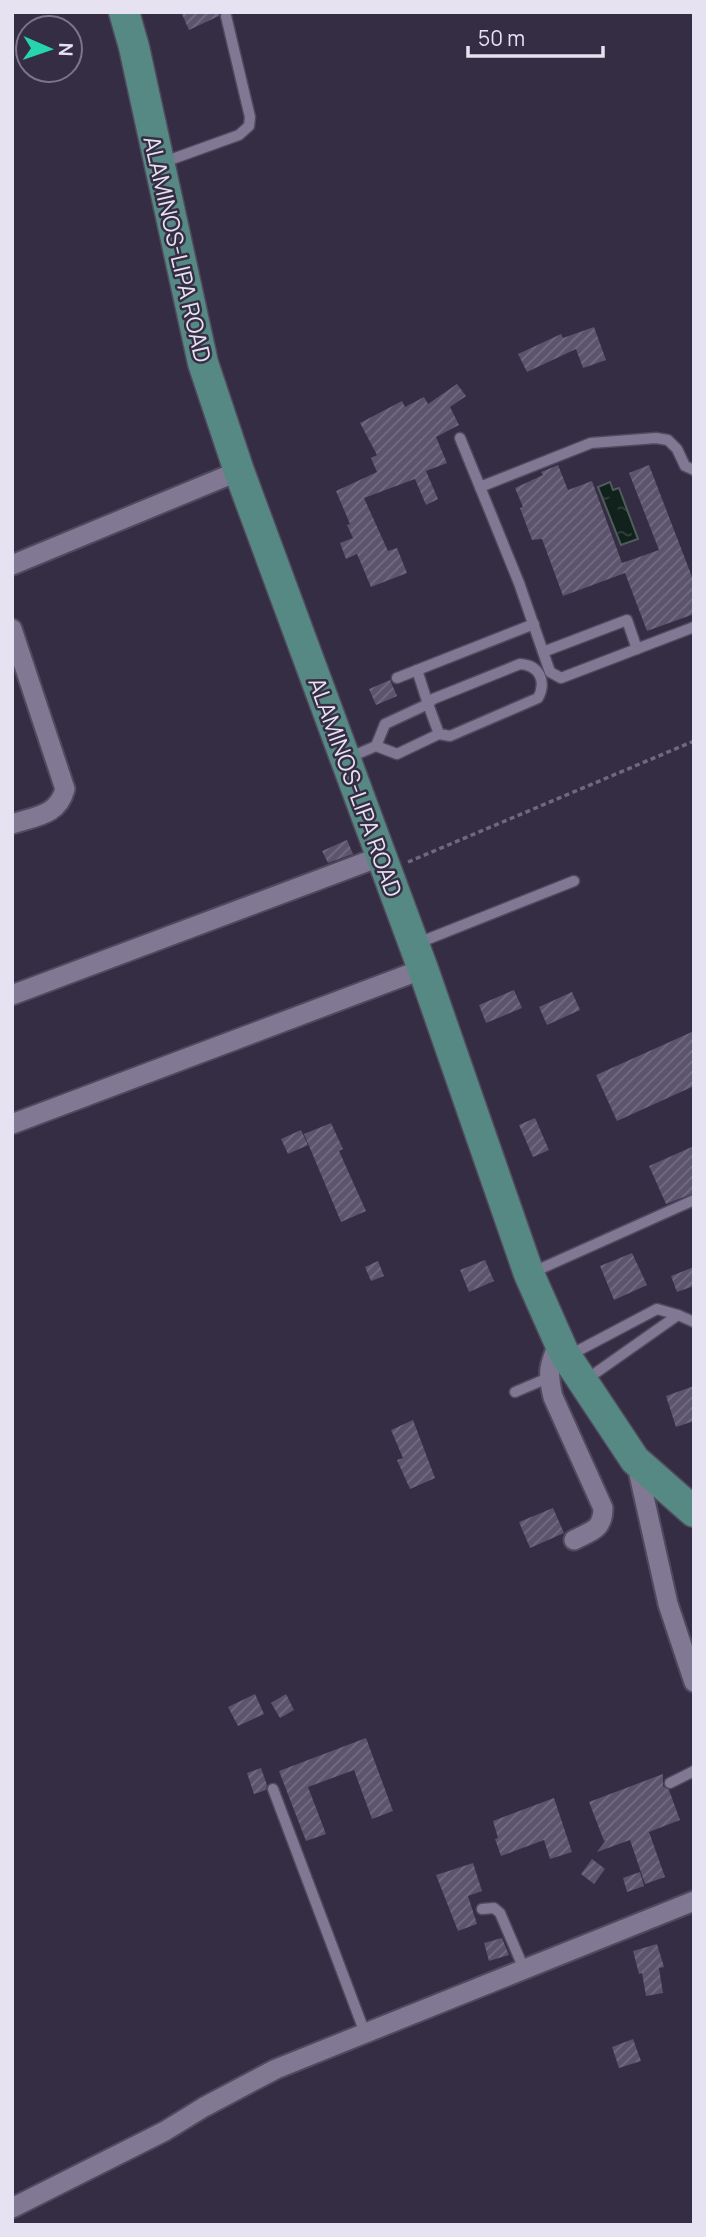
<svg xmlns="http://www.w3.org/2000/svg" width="706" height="2237" viewBox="0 0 706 2237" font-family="Manrope,sans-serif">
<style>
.water{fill:url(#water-ripples);stroke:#515c5d;stroke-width:2}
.building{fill:url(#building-hatch)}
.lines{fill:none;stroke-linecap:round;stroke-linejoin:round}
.service-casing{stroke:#514a5e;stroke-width:13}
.minor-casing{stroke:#514a5e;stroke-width:23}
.primary-casing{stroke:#514a5e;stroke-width:33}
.path{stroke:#70697d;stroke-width:3.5;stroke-dasharray:5 3.5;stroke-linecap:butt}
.service{stroke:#817993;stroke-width:10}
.minor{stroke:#817993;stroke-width:19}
.primary{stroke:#568884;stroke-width:30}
.labels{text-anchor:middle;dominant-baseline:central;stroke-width:5;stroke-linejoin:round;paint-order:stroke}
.street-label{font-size:23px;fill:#e7e2f1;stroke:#352d44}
</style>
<defs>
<pattern id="water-ripples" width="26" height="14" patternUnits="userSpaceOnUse" patternTransform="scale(1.75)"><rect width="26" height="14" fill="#11221d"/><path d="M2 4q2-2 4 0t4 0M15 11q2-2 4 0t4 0" fill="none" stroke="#34423e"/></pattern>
<pattern id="building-hatch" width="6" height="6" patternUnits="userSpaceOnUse" patternTransform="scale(1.75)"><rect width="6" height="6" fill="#5c546d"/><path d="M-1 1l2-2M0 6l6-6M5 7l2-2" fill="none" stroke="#736c82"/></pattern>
</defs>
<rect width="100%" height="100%" fill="#352d44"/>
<path class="water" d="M 610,482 L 613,490 L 619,488 L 638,539 L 621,545 L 598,487 Z"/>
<g class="building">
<path d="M 181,12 L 220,12 L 219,16 L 189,30 Z"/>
<path d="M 594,327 L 606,360 L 583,368 L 576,349 L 527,372 L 518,354 L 561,334 L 563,338 Z"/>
<path d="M 457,384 L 466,396 L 450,407 L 459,425 L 436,437 L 447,463 L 426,471 L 438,499 L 426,505 L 415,479 L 364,498 L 388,551 L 397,548 L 407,573 L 371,587 L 357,554 L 346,559 L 340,543 L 353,538 L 347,525 L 350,524 L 336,491 L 377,472 L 371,458 L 377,455 L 360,423 L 402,401 L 405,407 L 424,397 L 428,404 Z"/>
<path d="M 558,465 L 568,490 L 592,481 L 622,563 L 659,550 L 629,473 L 649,465 L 694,582 L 694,614 L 647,631 L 625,573 L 563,596 L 542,539 L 532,540 L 520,508 L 523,507 L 515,488 L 543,475 L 541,472 Z"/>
<path d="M 390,680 L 397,696 L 376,705 L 369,689 Z"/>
<path d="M 347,840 L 353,854 L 328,863 L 322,851 Z"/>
<path d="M 514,990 L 522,1008 L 486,1023 L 479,1005 Z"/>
<path d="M 572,992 L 580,1010 L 547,1025 L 539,1007 Z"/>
<path d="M 694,1031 L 694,1086 L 617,1121 L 596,1075 Z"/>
<path d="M 535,1118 L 549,1150 L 533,1157 L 519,1125 Z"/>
<path d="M 331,1123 L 343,1149 L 339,1151 L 366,1211 L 341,1222 L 304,1134 Z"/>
<path d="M 301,1130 L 308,1145 L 288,1154 L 281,1139 Z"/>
<path d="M 694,1146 L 694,1193 L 666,1204 L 649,1166 Z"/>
<path d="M 632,1253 L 647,1285 L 614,1300 L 600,1266 Z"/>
<path d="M 485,1260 L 494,1281 L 469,1292 L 460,1270 Z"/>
<path d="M 378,1261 L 384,1276 L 371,1281 L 365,1267 Z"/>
<path d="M 694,1267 L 694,1286 L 677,1292 L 671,1276 Z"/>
<path d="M 694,1386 L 694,1421 L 676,1427 L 666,1396 Z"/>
<path d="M 413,1420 L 435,1478 L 410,1489 L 397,1460 L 403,1458 L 391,1430 Z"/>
<path d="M 553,1508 L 564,1533 L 530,1548 L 519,1522 Z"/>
<path d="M 255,1694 L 264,1714 L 238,1726 L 228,1707 Z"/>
<path d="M 286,1694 L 294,1710 L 280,1718 L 271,1703 Z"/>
<path d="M 366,1738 L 393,1811 L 372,1819 L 354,1770 L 308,1787 L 326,1834 L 306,1841 L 279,1771 Z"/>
<path d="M 261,1768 L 267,1785 L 266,1790 L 254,1794 L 247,1773 Z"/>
<path d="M 663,1774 L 663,1786 L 669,1790 L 680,1820 L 649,1832 L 665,1877 L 645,1884 L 630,1840 L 597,1852 L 606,1840 L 604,1841 L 589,1802 Z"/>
<path d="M 554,1798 L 572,1852 L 550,1859 L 544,1840 L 501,1856 L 495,1839 L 498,1838 L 493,1821 Z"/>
<path d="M 592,1859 L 605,1869 L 594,1884 L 581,1874 Z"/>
<path d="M 473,1863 L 482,1891 L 468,1896 L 477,1924 L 458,1931 L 436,1875 Z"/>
<path d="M 640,1872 L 644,1886 L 627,1892 L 623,1878 Z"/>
<path d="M 502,1938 L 509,1955 L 489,1961 L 484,1943 Z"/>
<path d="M 657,1944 L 664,1967 L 659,1968 L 663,1993 L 646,1996 L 642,1973 L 639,1974 L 633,1951 Z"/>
<path d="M 633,2039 L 641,2061 L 619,2068 L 612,2047 Z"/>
</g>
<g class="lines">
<defs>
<g id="service">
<path d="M 164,162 L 239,135 L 249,126 L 250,117 L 226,16"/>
<path d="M 460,438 L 480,487"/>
<path d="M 694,470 L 685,466 L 677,449 L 668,440 L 656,438 L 591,443 L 480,487 L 519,583 L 550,672 L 561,678 L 694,627"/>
<path d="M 543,652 L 627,620 L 637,649"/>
<path d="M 520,664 C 539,665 547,681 538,698 L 450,736 L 439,734 L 428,704 L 433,699 Z"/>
<path d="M 397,678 L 534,624"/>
<path d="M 376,746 L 385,724 L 428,704 L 417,670"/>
<path d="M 348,758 L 376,746 L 397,754 L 439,734"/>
<path d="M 418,943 L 574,881"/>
<path d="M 531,1273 L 694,1200"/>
<path d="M 568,1356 L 657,1309 L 678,1315"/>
<path d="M 587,1379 L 678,1315 L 694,1322"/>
<path d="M 515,1392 L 548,1378"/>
<path d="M 670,1783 L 694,1771"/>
<path d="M 273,1789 L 365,2033"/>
<path d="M 482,1909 L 494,1908 L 500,1913 L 524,1969"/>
</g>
<g id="minor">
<path d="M 12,565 L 239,471"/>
<path d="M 12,629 L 65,789 C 58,816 35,816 12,824"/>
<path d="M 12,995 L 382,856"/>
<path d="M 12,1124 L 423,969"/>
<path d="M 559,1342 C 549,1365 547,1372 553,1397 L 603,1508 C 603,1530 591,1531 574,1540"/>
<path d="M 636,1461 L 668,1604 L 694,1682"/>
<path d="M 12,2208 L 165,2131 L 204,2107 L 276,2069 L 694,1901"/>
</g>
<path id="primary" d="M 124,12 L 134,47 L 203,363 L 239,471 L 423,969 L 529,1274 L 564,1353 L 635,1460 L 694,1512"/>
</defs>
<use href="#service" class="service-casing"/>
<use href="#minor" class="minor-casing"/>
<use href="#primary" class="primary-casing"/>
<path class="path" d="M 408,862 L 694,741"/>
<use href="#service" class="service"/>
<use href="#minor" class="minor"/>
<use href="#primary" class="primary"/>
</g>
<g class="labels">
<g class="street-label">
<text transform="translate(178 249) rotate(77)">ALAMINOS-LIPA ROAD</text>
<text transform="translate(356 787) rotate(70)">ALAMINOS-LIPA ROAD</text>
</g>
</g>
<rect width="706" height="2237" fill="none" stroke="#e7e2f1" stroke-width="28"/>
<g transform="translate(49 49) rotate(92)"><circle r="33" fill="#352d44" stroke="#7c7589" stroke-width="2"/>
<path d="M0-5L12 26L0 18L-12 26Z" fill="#26d5ae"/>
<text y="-10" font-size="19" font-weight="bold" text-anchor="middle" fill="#e7e2f1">N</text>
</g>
<path d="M468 46v10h135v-10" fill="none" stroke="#e7e2f1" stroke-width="3.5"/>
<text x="478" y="46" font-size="21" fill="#e7e2f1" stroke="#352d44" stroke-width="5" paint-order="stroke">50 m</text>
</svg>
